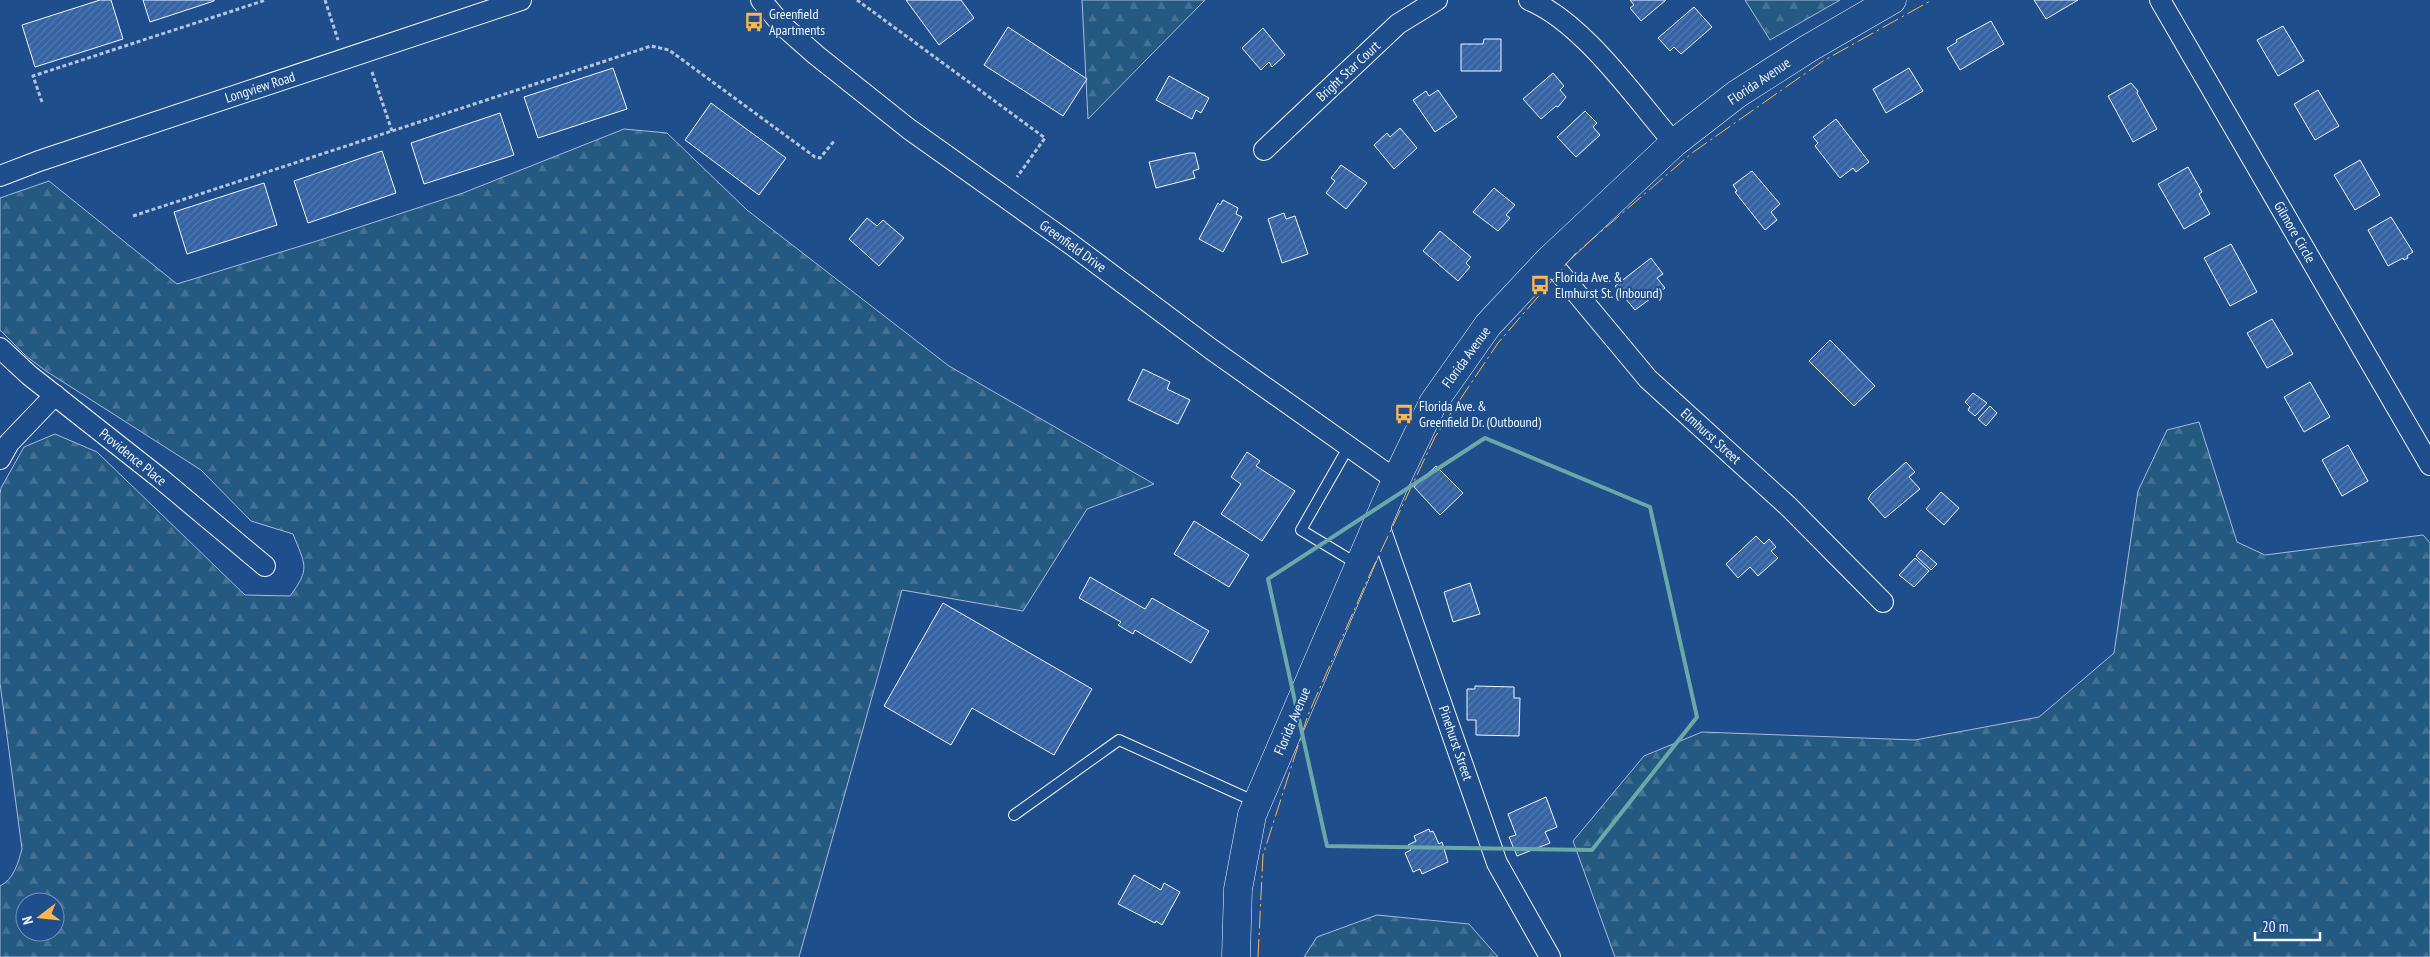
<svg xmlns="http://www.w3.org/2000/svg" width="2430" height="957" viewBox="0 0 2430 957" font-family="'PT Sans Narrow',sans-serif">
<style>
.forest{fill:url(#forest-firs);stroke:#a8bbd7;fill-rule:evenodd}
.building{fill:url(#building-hatch);stroke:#f2f6ff}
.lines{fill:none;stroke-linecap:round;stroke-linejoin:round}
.lane-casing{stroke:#f2f6ff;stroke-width:12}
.street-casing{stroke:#f2f6ff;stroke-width:22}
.secondary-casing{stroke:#f2f6ff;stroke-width:29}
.path{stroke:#b3c4dc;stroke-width:3;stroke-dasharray:4 2.5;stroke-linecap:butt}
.lane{stroke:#1f4e8c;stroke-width:10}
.street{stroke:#1f4e8c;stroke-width:20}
.secondary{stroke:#1f4e8c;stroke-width:28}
.power{stroke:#ffb74d;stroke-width:1;stroke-dasharray:18 4 2.5 4;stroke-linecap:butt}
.marked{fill:none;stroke:#6aa9a8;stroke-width:4;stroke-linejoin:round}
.labels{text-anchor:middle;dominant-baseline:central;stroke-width:4;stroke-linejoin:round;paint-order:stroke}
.poi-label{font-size:14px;fill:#f2f6ff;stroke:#1f4e8c;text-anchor:start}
.street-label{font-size:14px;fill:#f2f6ff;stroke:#1f4e8c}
</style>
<defs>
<pattern id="forest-firs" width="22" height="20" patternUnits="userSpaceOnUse" patternTransform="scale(1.25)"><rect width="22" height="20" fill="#245a82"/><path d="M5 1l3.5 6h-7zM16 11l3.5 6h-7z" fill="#447295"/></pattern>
<pattern id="building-hatch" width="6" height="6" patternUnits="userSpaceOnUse" patternTransform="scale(1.25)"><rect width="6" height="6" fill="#3563a3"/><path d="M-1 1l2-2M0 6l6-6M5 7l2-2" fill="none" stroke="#537ab1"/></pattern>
</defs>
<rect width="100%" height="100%" fill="#1f4e8c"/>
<g class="forest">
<path d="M 1082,0 L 1205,0 L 1088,119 Z"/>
<path d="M 1745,0 L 1840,0 L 1770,40 Z"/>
<path d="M 624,129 L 667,133 L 747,210 L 949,366 L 1154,484 L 1087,509 L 1023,611 L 902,590 L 799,957 L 0,957 L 0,886 C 14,879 18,863 22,849 L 0,683 L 0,494 L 1,488 L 24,447 L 55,434 L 97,452 L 245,595 L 290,596 C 311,568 305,565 293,534 L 251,521 L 201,470 L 46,371 L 26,356 L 0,330 L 0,198 L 49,181 L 177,284 L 317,241 L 463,193 ZM 25,902 L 55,902 L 55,932 L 25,932 Z"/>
<path d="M 2199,422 L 2237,542 L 2265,555 L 2423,535 L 2430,543 L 2430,957 L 1615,957 L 1573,841 L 1644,756 L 1702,732 L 1915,740 L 2039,717 L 2114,653 L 2138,491 L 2167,430 Z"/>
<path d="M 1377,915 L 1469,924 L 1498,957 L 1304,957 L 1317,937 Z"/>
</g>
<g class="building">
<path d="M 100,0 L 111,0 L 123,39 L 35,67 L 22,25 Z"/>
<path d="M 143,0 L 214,0 L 214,1 L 150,22 Z"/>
<path d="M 906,0 L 961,0 L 974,18 L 939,45 Z"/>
<path d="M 1630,0 L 1666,0 L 1641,21 L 1630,8 L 1634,5 Z"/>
<path d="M 2034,0 L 2078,0 L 2046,19 Z"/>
<path d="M 1694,7 L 1712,27 L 1681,54 L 1674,47 L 1670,51 L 1658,38 Z"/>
<path d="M 1991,21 L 2004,44 L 1960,70 L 1947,48 L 1957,42 L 1956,40 Z"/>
<path d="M 2283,26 L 2304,61 L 2278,76 L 2257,40 Z"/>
<path d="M 1008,27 L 1087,79 L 1063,116 L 984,65 Z"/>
<path d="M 1263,28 L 1285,55 L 1272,67 L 1269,62 L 1261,70 L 1242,48 Z"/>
<path d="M 1484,39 L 1501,39 L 1501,71 L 1461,71 L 1461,44 L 1483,44 Z"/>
<path d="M 613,68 L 627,109 L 538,138 L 524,97 Z"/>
<path d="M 1909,68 L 1923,91 L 1886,113 L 1873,89 Z"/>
<path d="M 1553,73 L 1564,86 L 1560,90 L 1566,97 L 1558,107 L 1556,106 L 1541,119 L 1523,99 Z"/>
<path d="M 1169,76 L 1209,98 L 1201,113 L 1196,110 L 1192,119 L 1156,100 Z"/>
<path d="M 2131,83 L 2138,91 L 2137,93 L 2157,129 L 2133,142 L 2108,96 Z"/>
<path d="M 1438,90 L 1457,117 L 1435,132 L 1413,100 L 1426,91 L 1429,96 Z"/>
<path d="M 2318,90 L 2339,126 L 2315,140 L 2294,104 Z"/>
<path d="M 711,103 L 786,158 L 759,195 L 685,140 Z"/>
<path d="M 1585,111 L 1597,123 L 1593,127 L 1600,135 L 1576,157 L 1557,137 Z"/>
<path d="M 500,113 L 514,155 L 424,184 L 411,143 Z"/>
<path d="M 1836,119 L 1869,162 L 1856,172 L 1853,168 L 1840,178 L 1815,146 L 1818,143 L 1813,137 Z"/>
<path d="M 1400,128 L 1417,148 L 1394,169 L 1374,145 L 1387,133 L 1390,137 Z"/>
<path d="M 382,151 L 396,193 L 308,223 L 294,181 Z"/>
<path d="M 1189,153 L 1195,153 L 1199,169 L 1193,171 L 1195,178 L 1156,188 L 1149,162 Z"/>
<path d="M 2360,160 L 2380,195 L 2355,210 L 2334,175 Z"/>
<path d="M 1341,165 L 1367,183 L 1346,209 L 1326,193 L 1335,181 L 1331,178 Z"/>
<path d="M 2188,167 L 2202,192 L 2199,194 L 2210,214 L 2184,229 L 2158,184 Z"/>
<path d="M 1752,171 L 1780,204 L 1771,212 L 1777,220 L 1765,230 L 1735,192 L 1737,191 L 1733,185 Z"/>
<path d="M 264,183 L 277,225 L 187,254 L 174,212 Z"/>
<path d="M 1494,188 L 1515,205 L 1506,215 L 1510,218 L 1498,231 L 1473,212 Z"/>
<path d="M 1223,200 L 1238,208 L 1236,214 L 1242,217 L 1223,252 L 1199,239 L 1218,203 L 1220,205 Z"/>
<path d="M 1284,213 L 1286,219 L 1295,216 L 1308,254 L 1282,263 L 1268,219 Z"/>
<path d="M 2391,217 L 2413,252 L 2407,256 L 2408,258 L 2404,260 L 2403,258 L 2388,266 L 2368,230 Z"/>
<path d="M 867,218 L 877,226 L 883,220 L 904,238 L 879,266 L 849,239 Z"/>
<path d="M 1440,231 L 1471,257 L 1466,263 L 1470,267 L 1458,281 L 1423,251 Z"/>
<path d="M 2231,244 L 2257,292 L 2230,306 L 2204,258 Z"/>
<path d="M 1651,258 L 1663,274 L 1657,278 L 1665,288 L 1635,310 L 1615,286 Z"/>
<path d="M 2272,319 L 2293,354 L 2267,368 L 2247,333 Z"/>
<path d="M 1830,340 L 1875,386 L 1854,406 L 1809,361 Z"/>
<path d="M 1143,369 L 1170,382 L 1167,389 L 1190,400 L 1178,424 L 1128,400 Z"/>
<path d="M 2310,382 L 2330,417 L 2304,432 L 2284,397 Z"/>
<path d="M 1973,393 L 1987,403 L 1975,416 L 1968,410 L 1970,407 L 1965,402 Z"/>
<path d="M 1990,406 L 1997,413 L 1986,426 L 1978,419 Z"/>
<path d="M 2348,445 L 2368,481 L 2342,496 L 2322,460 Z"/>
<path d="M 1247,452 L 1260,461 L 1256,466 L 1295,491 L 1262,541 L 1221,514 L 1241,484 L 1231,477 Z"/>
<path d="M 1906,462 L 1915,472 L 1909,477 L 1920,489 L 1885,518 L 1868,499 L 1871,494 Z"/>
<path d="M 1436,466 L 1463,493 L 1440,515 L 1414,487 Z"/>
<path d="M 1941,492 L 1959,508 L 1944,525 L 1926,509 Z"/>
<path d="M 1194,521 L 1249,555 L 1229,587 L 1174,554 Z"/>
<path d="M 1756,536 L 1764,544 L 1769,539 L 1776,547 L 1771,551 L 1778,558 L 1758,576 L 1750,567 L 1738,578 L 1726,564 Z"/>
<path d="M 1921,550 L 1937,564 L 1931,570 L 1916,556 Z"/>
<path d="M 1915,558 L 1929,571 L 1914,587 L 1899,575 Z"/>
<path d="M 1090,577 L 1145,609 L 1152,598 L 1209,631 L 1191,663 L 1135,630 L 1133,634 L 1118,625 L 1121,622 L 1079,598 Z"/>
<path d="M 1470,583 L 1480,614 L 1453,622 L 1444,592 Z"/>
<path d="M 943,603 L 1092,689 L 1054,755 L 972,708 L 951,745 L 884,706 Z"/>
<path d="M 1475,686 L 1514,687 L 1514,698 L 1520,698 L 1519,736 L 1476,735 L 1476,720 L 1467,720 L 1467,689 L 1475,689 Z"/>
<path d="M 1546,797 L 1557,827 L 1545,832 L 1550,843 L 1517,856 L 1509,837 L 1516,835 L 1508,814 Z"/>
<path d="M 1429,829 L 1430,832 L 1433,831 L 1439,844 L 1442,842 L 1448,862 L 1422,874 L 1420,869 L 1413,872 L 1405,853 L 1411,850 L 1408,845 L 1416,841 L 1414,836 Z"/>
<path d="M 1134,875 L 1161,890 L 1164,883 L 1180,892 L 1162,925 L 1156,921 L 1155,923 L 1118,904 Z"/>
</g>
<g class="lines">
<defs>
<g id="lane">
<path d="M 1349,446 L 1301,530 L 1359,565"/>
<path d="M 1014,815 L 1119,740 L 1256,802"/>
</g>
<g id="street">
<path d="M 761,0 L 782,25 L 816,55 L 909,129 L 1072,245 L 1211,349 L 1396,480"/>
<path d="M 1529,0 C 1583,22 1636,99 1674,143"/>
<path d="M 2160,0 L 2430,465"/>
<path d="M 1264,150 L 1398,24 L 1437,0"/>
<path d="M 0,176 L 39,161 L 521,0"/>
<path d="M 1549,260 L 1648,379 L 1789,507 L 1883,602"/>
<path d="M 0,348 L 29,375 L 161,479 L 265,566"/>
<path d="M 0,459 L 9,443 L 55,395"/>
<path d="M 1378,522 L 1497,863 L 1550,957"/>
</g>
<path id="secondary" d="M 1236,957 L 1238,889 L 1252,815 L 1396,480 L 1433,403 L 1488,325 L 1549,260 L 1674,143 L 1737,94 L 1809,48 L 1892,0"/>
</defs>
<use href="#lane" class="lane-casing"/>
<use href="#street" class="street-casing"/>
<use href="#secondary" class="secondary-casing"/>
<g class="path">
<path d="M 325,0 L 338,40"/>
<path d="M 857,0 L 1045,138 L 1017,177"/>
<path d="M 372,72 L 392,131"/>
<path d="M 42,102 L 33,76 L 266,0"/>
<path d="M 133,216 L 651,46 L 669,50 L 815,157 L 820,158 L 835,140"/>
</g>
<use href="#lane" class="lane"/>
<use href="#street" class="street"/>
<use href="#secondary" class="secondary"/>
<path class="power" d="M 1258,957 L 1263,855 L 1308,715 L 1370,574 L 1435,437 L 1498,343 L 1575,254 L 1692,153 L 1823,61 L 1932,0"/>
</g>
<path class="marked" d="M 1485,438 L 1650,507 L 1697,717 L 1592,850 L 1327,846 L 1268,579 Z"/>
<defs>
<symbol id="bus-bare" viewBox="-9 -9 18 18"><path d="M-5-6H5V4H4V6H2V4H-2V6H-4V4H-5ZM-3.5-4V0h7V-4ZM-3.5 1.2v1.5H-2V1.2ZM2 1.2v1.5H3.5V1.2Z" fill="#ffb74d" stroke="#1f4e8c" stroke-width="2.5" paint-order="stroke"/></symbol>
</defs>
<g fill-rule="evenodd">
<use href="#bus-bare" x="740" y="8" width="28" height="28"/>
<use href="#bus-bare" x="1526" y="271" width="28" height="28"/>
<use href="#bus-bare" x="1390" y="400" width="28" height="28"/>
</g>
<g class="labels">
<g class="poi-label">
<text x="769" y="14">Greenfield<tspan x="769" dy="16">Apartments</tspan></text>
<text x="1555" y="277">Florida Ave. &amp;<tspan x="1555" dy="16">Elmhurst St. (Inbound)</tspan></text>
<text x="1419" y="406">Florida Ave. &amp;<tspan x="1419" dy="16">Greenfield Dr. (Outbound)</tspan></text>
</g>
<g class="street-label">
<text transform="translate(1348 71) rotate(-43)">Bright Star Court</text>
<text transform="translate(1759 81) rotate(-34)">Florida Avenue</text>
<text transform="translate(260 87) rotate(-18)">Longview Road</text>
<text transform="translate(2295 232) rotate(60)">Gilmore Circle</text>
<text transform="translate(1073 246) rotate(36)">Greenfield Drive</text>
<text transform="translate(1466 357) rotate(-54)">Florida Avenue</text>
<text transform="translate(1711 436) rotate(42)">Elmhurst Street</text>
<text transform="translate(133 457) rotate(39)">Providence Place</text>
<text transform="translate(1292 721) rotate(-67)">Florida Avenue</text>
<text transform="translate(1456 743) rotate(71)">Pinehurst Street</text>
</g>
</g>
<g transform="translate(40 917) rotate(254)"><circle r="24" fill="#1f4e8c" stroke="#7391ba"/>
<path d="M0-4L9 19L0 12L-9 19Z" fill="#ffb74d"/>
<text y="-8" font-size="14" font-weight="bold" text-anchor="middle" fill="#f2f6ff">N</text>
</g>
<path d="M2255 932v8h65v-8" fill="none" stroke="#f2f6ff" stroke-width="2.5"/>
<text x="2262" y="932" font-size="15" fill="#f2f6ff" stroke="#1f4e8c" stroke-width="4" paint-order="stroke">20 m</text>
</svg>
